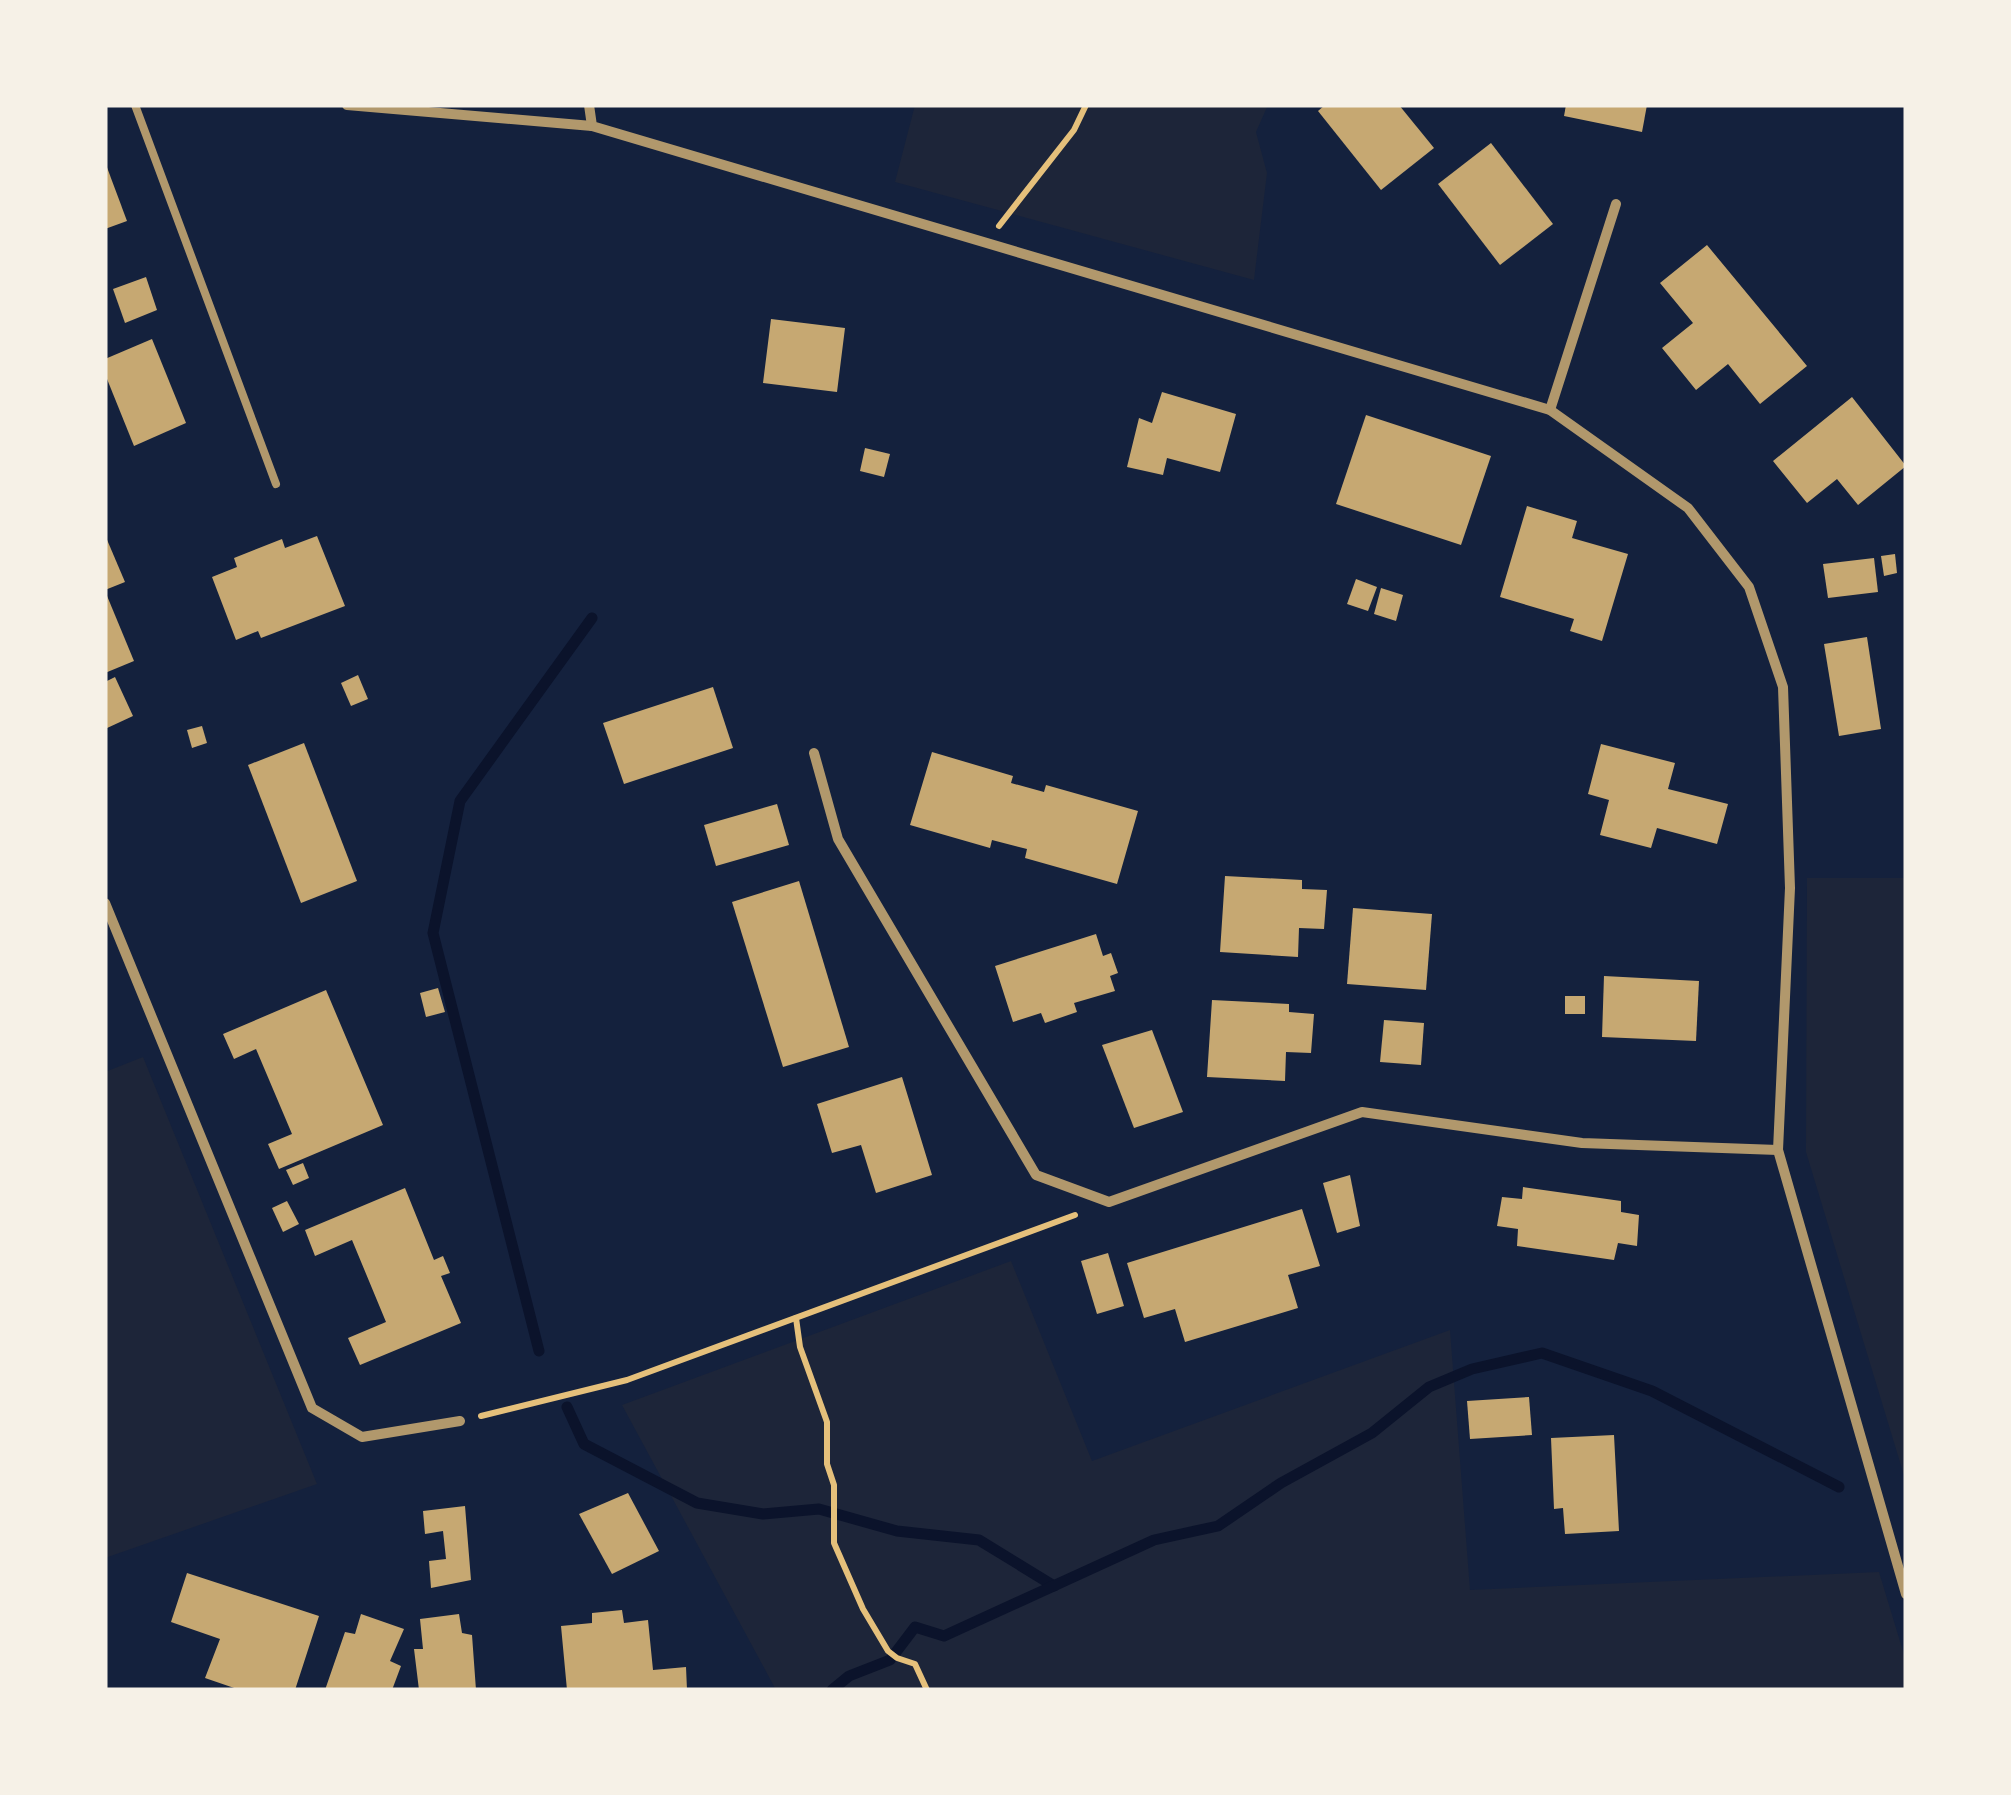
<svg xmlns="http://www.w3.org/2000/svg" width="2011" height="1795" viewBox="0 0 2011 1795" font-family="'Varela Round',sans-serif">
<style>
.green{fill:#1d2539}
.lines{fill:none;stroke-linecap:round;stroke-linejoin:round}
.stream{stroke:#0b132b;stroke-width:11}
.building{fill:#c6a872}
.path{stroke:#e5c07b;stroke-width:6}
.service{stroke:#b1986c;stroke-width:8}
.minor{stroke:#b1986c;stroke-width:10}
</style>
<rect width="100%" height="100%" fill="#14213d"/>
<g class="green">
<path d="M 915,105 L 1268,105 L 1256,132 L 1267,173 L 1254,280 L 895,182 Z"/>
<path d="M 1807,878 L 1906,878 L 1906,1482 L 1806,1152 Z"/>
<path d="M 143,1057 L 317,1484 L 105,1558 L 105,1072 Z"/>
<path d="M 1011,1261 L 1092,1461 L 1450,1330 L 1470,1590 L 1879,1572 L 1906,1661 L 1906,1690 L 776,1690 L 622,1405 Z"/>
</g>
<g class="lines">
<g class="stream">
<path d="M 539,1351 L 433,933 L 460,801 L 592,618"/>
<path d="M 567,1407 L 584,1444 L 697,1503 L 763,1514 L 819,1509 L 897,1531 L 979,1540 L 1054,1586"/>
<path d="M 832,1690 L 849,1676 L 890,1660 L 915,1627 L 944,1636 L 1154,1540 L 1218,1526 L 1281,1483 L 1372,1433 L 1429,1387 L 1472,1369 L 1542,1353 L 1652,1391 L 1839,1487"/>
</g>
</g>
<g class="building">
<path d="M 1325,105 L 1399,105 L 1434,148 L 1381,190 L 1318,111 Z"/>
<path d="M 1566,105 L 1647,105 L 1642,132 L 1564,116 Z"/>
<path d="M 1491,143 L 1553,224 L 1500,265 L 1438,184 Z"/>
<path d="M 105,162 L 127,221 L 105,229 Z"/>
<path d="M 1707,245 L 1807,366 L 1760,404 L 1728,364 L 1696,390 L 1662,348 L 1693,323 L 1660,283 Z"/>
<path d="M 146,277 L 157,310 L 125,323 L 113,289 Z"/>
<path d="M 771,319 L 845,328 L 837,392 L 763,383 Z"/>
<path d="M 152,339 L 186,423 L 134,446 L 105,374 L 105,359 Z"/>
<path d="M 1162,392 L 1236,414 L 1220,472 L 1167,458 L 1163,475 L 1127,467 L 1139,418 L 1152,423 Z"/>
<path d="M 1852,397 L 1906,466 L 1858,505 L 1837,479 L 1807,503 L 1773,461 Z"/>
<path d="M 1366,415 L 1491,456 L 1461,545 L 1336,504 Z"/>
<path d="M 865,448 L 890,454 L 884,477 L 860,471 Z"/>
<path d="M 1527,506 L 1577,521 L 1572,538 L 1628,554 L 1602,641 L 1570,631 L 1574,619 L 1500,597 Z"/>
<path d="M 105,535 L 125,582 L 105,590 Z"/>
<path d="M 317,536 L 345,606 L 261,638 L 258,631 L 236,640 L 212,577 L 237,567 L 234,558 L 282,539 L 285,548 Z"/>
<path d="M 1895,554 L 1897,573 L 1884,576 L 1881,556 Z"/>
<path d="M 1874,558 L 1878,592 L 1828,598 L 1823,564 Z"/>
<path d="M 1356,579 L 1377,587 L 1368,611 L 1347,604 Z"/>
<path d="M 1381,588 L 1403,595 L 1396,621 L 1374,614 Z"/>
<path d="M 105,591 L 134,661 L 105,673 Z"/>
<path d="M 1867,637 L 1881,729 L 1839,736 L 1824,644 Z"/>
<path d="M 358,675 L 368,699 L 351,706 L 341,683 Z"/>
<path d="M 115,677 L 133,716 L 105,729 L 105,682 Z"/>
<path d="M 713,687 L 733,748 L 624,784 L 603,723 Z"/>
<path d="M 202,726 L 207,743 L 192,748 L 187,730 Z"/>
<path d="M 304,743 L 357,881 L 301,903 L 248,765 Z"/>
<path d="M 1601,744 L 1675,763 L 1668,789 L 1728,804 L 1717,844 L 1657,828 L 1651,848 L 1600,835 L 1609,800 L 1588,794 Z"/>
<path d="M 932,752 L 1013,776 L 1011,783 L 1044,792 L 1046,785 L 1138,811 L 1117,884 L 1025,858 L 1027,849 L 992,840 L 990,848 L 910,825 Z"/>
<path d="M 777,804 L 789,845 L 716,866 L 704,825 Z"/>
<path d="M 1225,876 L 1302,880 L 1302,889 L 1327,890 L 1324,929 L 1299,928 L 1298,957 L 1220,952 Z"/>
<path d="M 799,881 L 849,1047 L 783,1067 L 732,902 Z"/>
<path d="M 1353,908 L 1432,914 L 1426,990 L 1347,984 Z"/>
<path d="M 1096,934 L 1103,956 L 1111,953 L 1118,973 L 1110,976 L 1115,991 L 1074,1003 L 1077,1012 L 1045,1023 L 1041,1013 L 1013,1022 L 995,966 Z"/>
<path d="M 1604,976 L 1699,981 L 1696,1041 L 1602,1037 Z"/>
<path d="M 438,988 L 445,1012 L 426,1017 L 420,993 Z"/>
<path d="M 326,990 L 383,1125 L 279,1169 L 268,1144 L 292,1134 L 256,1049 L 234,1059 L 223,1034 Z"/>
<rect x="1565" y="996" width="20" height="18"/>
<path d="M 1212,1000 L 1289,1004 L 1289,1012 L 1314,1014 L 1311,1053 L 1286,1052 L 1285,1081 L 1207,1077 Z"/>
<path d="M 1384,1020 L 1424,1023 L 1421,1065 L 1380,1062 Z"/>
<path d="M 1152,1030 L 1183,1112 L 1134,1128 L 1102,1045 Z"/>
<path d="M 902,1077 L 932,1175 L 876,1193 L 861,1145 L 832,1153 L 817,1104 Z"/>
<path d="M 303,1163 L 309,1178 L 293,1185 L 286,1170 Z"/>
<path d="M 1350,1175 L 1360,1226 L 1337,1233 L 1323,1183 Z"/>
<path d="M 1523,1187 L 1621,1201 L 1621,1212 L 1639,1215 L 1637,1246 L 1618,1243 L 1614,1260 L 1517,1246 L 1518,1229 L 1497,1226 L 1502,1197 L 1522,1199 Z"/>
<path d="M 405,1188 L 434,1260 L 443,1256 L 450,1273 L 441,1276 L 461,1323 L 360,1365 L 348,1338 L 386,1322 L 352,1240 L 315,1256 L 305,1230 Z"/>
<path d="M 287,1201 L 299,1224 L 283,1232 L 272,1208 Z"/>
<path d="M 1302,1209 L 1320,1266 L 1288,1275 L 1298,1308 L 1185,1342 L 1175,1309 L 1144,1318 L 1127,1263 Z"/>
<path d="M 1108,1253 L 1124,1306 L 1097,1314 L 1081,1261 Z"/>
<path d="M 1529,1397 L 1532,1435 L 1470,1439 L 1467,1401 Z"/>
<path d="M 1614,1435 L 1619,1531 L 1565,1534 L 1563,1508 L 1554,1509 L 1551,1438 Z"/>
<path d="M 628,1493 L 659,1551 L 612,1574 L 579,1514 Z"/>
<path d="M 465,1506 L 471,1580 L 431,1588 L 429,1561 L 446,1559 L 443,1531 L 425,1534 L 423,1511 Z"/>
<path d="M 187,1573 L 319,1616 L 295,1690 L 240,1690 L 205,1678 L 220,1639 L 171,1622 Z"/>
<path d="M 622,1610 L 624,1623 L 648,1620 L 653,1670 L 686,1667 L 687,1690 L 567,1690 L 561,1626 L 592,1623 L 592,1613 Z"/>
<path d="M 361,1614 L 404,1629 L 390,1661 L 401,1666 L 392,1690 L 325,1690 L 345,1632 L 355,1634 Z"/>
<path d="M 459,1614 L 462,1633 L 472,1635 L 476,1690 L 419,1690 L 414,1649 L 423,1649 L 420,1619 Z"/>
</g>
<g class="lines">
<g class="path">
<path d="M 999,226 L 1074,130 L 1086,105"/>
<path d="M 796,1318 L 800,1347 L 827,1422 L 827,1464 L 834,1485 L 834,1543 L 863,1609 L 888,1651 L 897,1658 L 915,1664 L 927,1690"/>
<path d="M 481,1416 L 627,1380 L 1075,1215"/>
</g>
<path class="service" d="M 135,105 L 276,484"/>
<g class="minor">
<path d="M 347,105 L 592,126"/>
<path d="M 589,105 L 592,126 L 1550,410 L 1688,508 L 1749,587 L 1783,687 L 1790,888 L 1778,1150 L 1906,1594"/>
<path d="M 1550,410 L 1616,204"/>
<path d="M 814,753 L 838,839 L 1036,1175 L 1109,1202 L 1362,1112 L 1582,1143 L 1778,1150"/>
<path d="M 105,903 L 312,1408 L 362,1437 L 460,1421"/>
</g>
</g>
<rect width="2011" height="1795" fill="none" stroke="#f6f1e7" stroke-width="215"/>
</svg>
